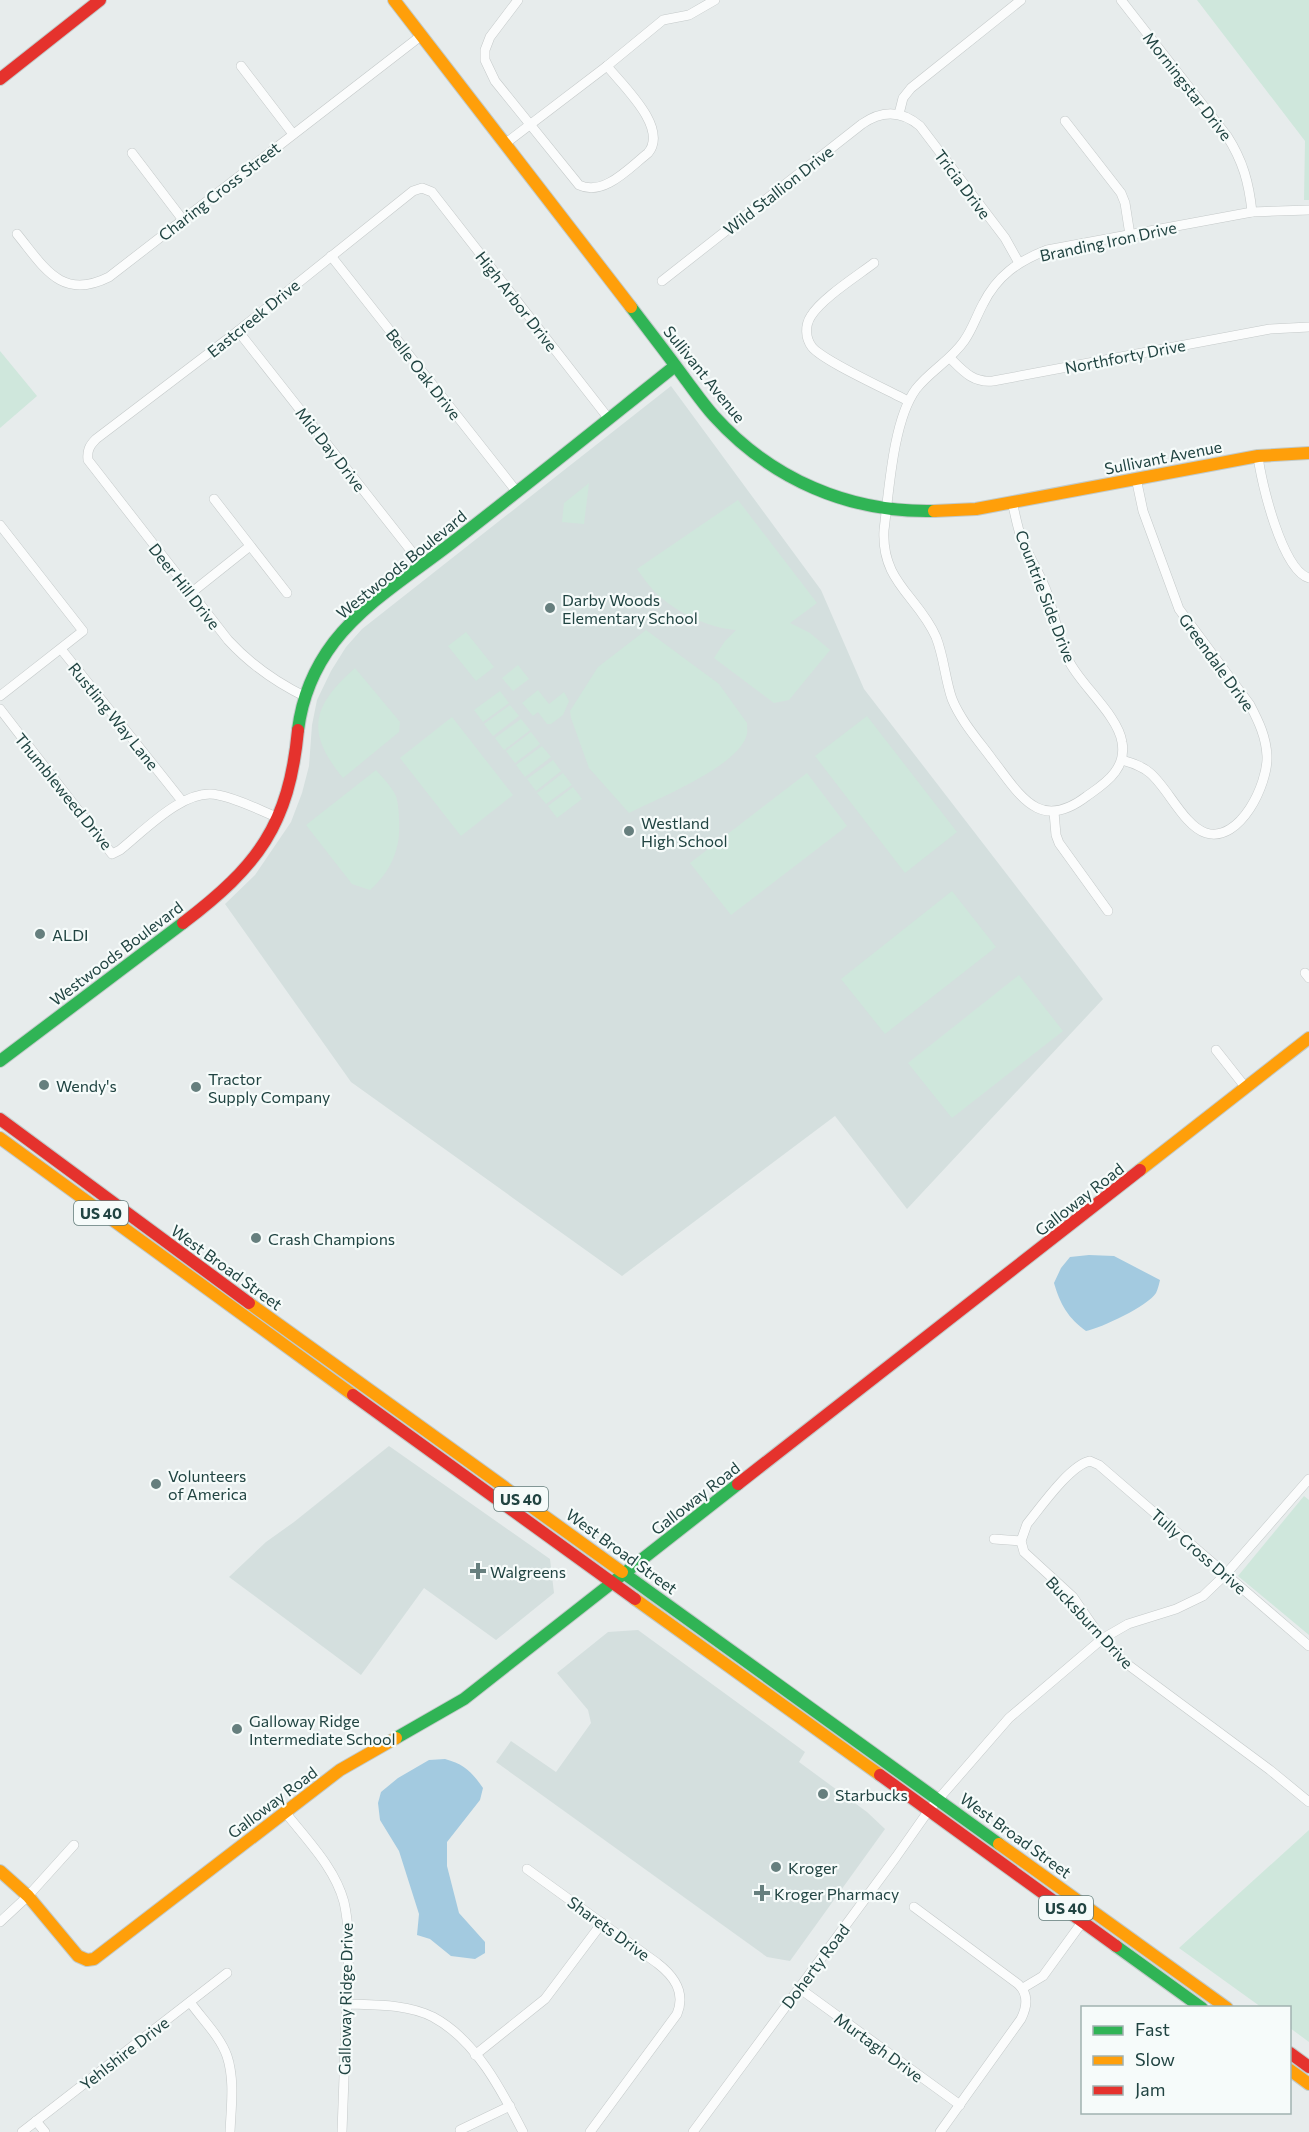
<svg xmlns="http://www.w3.org/2000/svg" width="1309" height="2132" viewBox="0 0 1309 2132" font-family="Commissioner,sans-serif">
<style>
.built{fill:#d4dfde}
.green{fill:#cfe7dc}
.water{fill:#a3cae0}
.lines{fill:none;stroke-linecap:round;stroke-linejoin:round}
.street-casing{stroke:#c4c9c9;stroke-width:10}
.fast-casing{stroke:#c2cac9;stroke-width:14}
.slow-casing{stroke:#c2cac9;stroke-width:14}
.jam-casing{stroke:#c2cac9;stroke-width:14}
.street{stroke:#fbfcfc;stroke-width:9}
.fast{stroke:#30b455;stroke-width:12}
.slow{stroke:#ff9f0a;stroke-width:12}
.jam{stroke:#e5322d;stroke-width:12}
.poi-dot{fill:#667f7e;stroke:#f6fbfa;stroke-width:2}
.labels{text-anchor:middle;dominant-baseline:central;stroke-width:4.5;stroke-linejoin:round;paint-order:stroke}
.shield{fill:#f6fbfa;stroke:#617b79;stroke-width:1.5}
.shield-label{font-size:15px;font-weight:bold;fill:#214442}
.street-label{font-size:16px;fill:#214442;stroke:#f6fbfa}
.poi-label{font-size:16px;fill:#214442;stroke:#f6fbfa;text-anchor:start}
</style>
<rect width="100%" height="100%" fill="#e7ecec"/>
<g class="built">
<path d="M 671,386 L 821,590 L 864,689 L 1103,999 L 907,1209 L 835,1116 L 622,1276 L 351,1082 L 225,904 L 255,875 L 291,822 L 302,793 L 309,766 L 312,725 L 317,700 L 331,671 L 346,647 L 362,629 Z"/>
<path d="M 389,1446 L 550,1559 L 554,1593 L 496,1640 L 424,1588 L 361,1675 L 229,1577 L 266,1542 L 294,1522 Z"/>
<path d="M 638,1630 L 805,1752 L 799,1762 L 867,1812 L 885,1829 L 790,1961 L 767,1957 L 496,1762 L 511,1741 L 556,1772 L 591,1723 L 588,1710 L 557,1673 L 608,1632 Z"/>
</g>
<g class="green">
<path d="M 1197,0 L 1309,0 L 1309,200 L 1304,200 L 1305,141 Z"/>
<path d="M 0,351 L 37,396 L 0,428 Z"/>
<path d="M 589,483 L 584,524 L 562,522 L 564,503 Z"/>
<path d="M 738,500 L 817,603 L 790,623 L 810,633 L 830,650 L 789,700 L 774,703 L 714,658 L 725,641 L 736,630 C 708,628 675,612 655,592 C 648,585 643,577 637,569 Z"/>
<path d="M 646,630 L 719,684 L 747,723 C 747,727 748,733 746,737 C 736,767 657,799 629,813 L 589,768 L 571,718 L 570,711 L 598,667 Z"/>
<path d="M 466,632 L 494,667 L 476,681 L 448,646 Z"/>
<path d="M 518,665 L 529,679 L 513,691 L 502,678 Z"/>
<path d="M 355,668 L 400,722 L 399,732 L 343,778 C 305,732 312,706 355,668 Z"/>
<path d="M 538,690 L 549,704 L 564,692 L 569,701 L 563,715 L 551,724 L 547,724 L 538,712 L 533,716 L 522,703 Z"/>
<path d="M 500,691 L 509,703 L 483,722 L 474,710 Z"/>
<path d="M 510,705 L 519,716 L 493,736 L 484,724 Z"/>
<path d="M 867,716 L 957,832 L 905,873 L 815,756 Z"/>
<path d="M 452,717 L 513,795 L 461,836 L 400,758 Z"/>
<path d="M 521,719 L 530,730 L 504,750 L 495,738 Z"/>
<path d="M 531,732 L 540,744 L 515,763 L 506,751 Z"/>
<path d="M 542,746 L 551,757 L 525,777 L 516,765 Z"/>
<path d="M 553,760 L 561,771 L 536,791 L 527,779 Z"/>
<path d="M 376,770 C 383,778 391,786 396,796 C 398,803 399,812 399,820 C 401,849 391,871 370,890 L 352,884 L 306,825 Z"/>
<path d="M 563,773 L 572,785 L 546,804 L 537,793 Z"/>
<path d="M 807,773 L 847,826 L 731,915 L 690,863 Z"/>
<path d="M 573,787 L 582,799 L 557,818 L 548,806 Z"/>
<path d="M 952,891 L 996,947 L 885,1034 L 841,979 Z"/>
<path d="M 1019,975 L 1063,1031 L 952,1118 L 908,1063 Z"/>
<path d="M 1304,1496 L 1309,1500 L 1309,1635 L 1238,1576 Z"/>
<path d="M 1309,1830 L 1309,2042 L 1290,2028 L 1290,2008 L 1261,2007 L 1179,1948 Z"/>
</g>
<g class="water">
<path d="M 1089,1255 L 1114,1256 L 1160,1280 C 1159,1284 1158,1289 1156,1293 C 1148,1306 1101,1328 1086,1331 C 1068,1318 1060,1304 1054,1283 L 1061,1268 L 1070,1257 Z"/>
<path d="M 445,1759 C 464,1764 472,1772 483,1788 L 480,1800 L 447,1842 L 447,1866 L 459,1913 L 485,1942 L 485,1953 L 475,1959 L 451,1956 L 430,1939 L 417,1935 L 419,1914 L 399,1851 L 380,1820 L 378,1803 L 381,1792 L 398,1778 L 429,1760 Z"/>
</g>
<g class="lines">
<defs>
<g id="street">
<path d="M 518,0 L 490,37 L 485,50 L 485,60 L 495,81 L 579,185 C 604,197 630,167 648,153 C 669,128 623,86 607,66"/>
<path d="M 1121,0 L 1227,136 C 1243,161 1249,183 1252,212"/>
<path d="M 241,66 L 293,134"/>
<path d="M 899,114 L 903,98 L 911,88 L 1021,0"/>
<path d="M 1065,121 L 1121,193 L 1125,203 L 1130,235"/>
<path d="M 506,143 L 607,66 L 663,20 L 689,15 L 715,0"/>
<path d="M 132,153 L 183,220"/>
<path d="M 17,234 C 44,267 61,301 109,277 L 422,35"/>
<path d="M 331,256 L 517,492"/>
<path d="M 874,263 C 857,276 821,299 811,316 C 805,325 805,338 812,347 C 823,361 888,390 908,401"/>
<path d="M 662,281 L 862,124 C 882,110 901,110 920,126 L 1005,238 L 1019,263"/>
<path d="M 238,331 L 423,566"/>
<path d="M 950,358 C 963,371 973,383 993,381 L 1270,329 L 1309,327"/>
<path d="M 1258,456 C 1261,482 1282,570 1309,578"/>
<path d="M 214,499 L 287,593"/>
<path d="M 1012,502 C 1015,513 1017,526 1021,537 C 1028,555 1039,572 1046,590 C 1055,615 1058,640 1070,663 C 1083,687 1118,716 1122,742 C 1124,753 1121,764 1115,772 C 1108,782 1097,789 1087,796 C 1039,833 1020,795 992,759 C 978,740 961,721 952,699 C 945,679 944,657 936,637 C 918,596 881,582 884,530 C 889,491 893,420 916,389 C 930,371 951,360 964,341 C 972,330 976,317 983,304 C 997,276 1018,261 1047,250 L 1252,212 L 1309,210"/>
<path d="M 0,525 L 83,631 L 0,696"/>
<path d="M 191,593 L 250,546"/>
<path d="M 61,649 L 182,801"/>
<path d="M 306,697 C 275,682 251,665 228,640 L 88,460 C 87,451 89,446 96,439 L 238,331 L 413,191 L 422,188 L 432,192 L 609,419"/>
<path d="M 0,709 L 112,854 L 120,850 C 144,831 185,787 218,795 C 239,799 259,810 279,818"/>
<path d="M 1122,760 C 1132,763 1142,766 1150,773 C 1168,788 1184,826 1206,833 C 1240,843 1268,784 1267,756 C 1266,737 1259,722 1250,705 L 1179,609 L 1143,511 L 1136,478"/>
<path d="M 1054,812 L 1056,835 L 1059,843 L 1108,911"/>
<path d="M 1305,973 L 1309,978"/>
<path d="M 1216,1050 L 1246,1088"/>
<path d="M 994,1539 L 1021,1541"/>
<path d="M 1309,1646 L 1099,1465 L 1090,1461 C 1070,1465 1040,1508 1027,1524 L 1021,1541 L 1024,1552 L 1073,1597 L 1102,1639 L 1123,1661 L 1270,1770 L 1309,1802"/>
<path d="M 285,1812 C 307,1840 335,1868 344,1902 C 347,1915 348,1927 349,1940 L 342,2132"/>
<path d="M 527,1869 L 657,1963 C 674,1976 686,1992 677,2014 L 590,2132"/>
<path d="M 914,1907 L 1018,1984 C 1029,1994 1027,2007 1021,2019 L 940,2132"/>
<path d="M 0,1922 L 28,1896 L 74,1845"/>
<path d="M 799,1988 L 960,2105"/>
<path d="M 1023,1988 L 1043,1976 L 1083,1921"/>
<path d="M 190,2002 C 202,2019 220,2036 227,2056 C 235,2080 231,2108 230,2132"/>
<path d="M 347,2004 C 375,2005 407,2004 433,2017 C 476,2040 502,2091 523,2132"/>
<path d="M 475,2055 L 545,1999 L 602,1923"/>
<path d="M 36,2121 L 45,2132"/>
<path d="M 460,2130 L 510,2106"/>
<path d="M 22,2132 L 227,1973"/>
<path d="M 693,2132 L 896,1857 L 929,1810 L 1009,1718 L 1102,1639 L 1128,1624 L 1176,1609 L 1203,1596 L 1226,1574 L 1309,1479"/>
</g>
<g id="fast">
<path d="M 631,307 C 649,331 668,355 686,380 C 695,392 704,405 714,416 C 771,479 849,513 934,511"/>
<path d="M 298,730 C 302,698 315,667 334,642 C 366,601 412,574 453,542 C 528,484 601,425 675,366"/>
<path d="M 0,1061 L 183,923"/>
<path d="M 622,1572 L 999,1844"/>
<path d="M 396,1738 L 464,1699 L 738,1484"/>
<path d="M 1116,1946 L 1202,2008"/>
</g>
<g id="slow">
<path d="M 394,0 L 631,307"/>
<path d="M 934,511 L 976,509 L 1258,456 L 1309,453"/>
<path d="M 0,1138 L 353,1395"/>
<path d="M 1140,1170 L 1309,1038"/>
<path d="M 249,1303 L 622,1572"/>
<path d="M 635,1599 L 880,1775"/>
<path d="M 999,1844 L 1227,2008"/>
<path d="M 0,1871 L 28,1896 L 78,1956 L 87,1960 L 94,1959 L 340,1770 L 396,1738"/>
<path d="M 1290,2070 L 1309,2084"/>
</g>
<g id="jam">
<path d="M 0,79 L 100,0"/>
<path d="M 183,923 C 258,866 289,825 298,730"/>
<path d="M 0,1119 L 249,1303"/>
<path d="M 353,1395 L 635,1599"/>
<path d="M 738,1484 L 1140,1170"/>
<path d="M 880,1775 L 1116,1946"/>
<path d="M 1290,2053 L 1309,2067"/>
</g>
</defs>
<use href="#street" class="street-casing"/>
<use href="#fast" class="fast-casing"/>
<use href="#slow" class="slow-casing"/>
<use href="#jam" class="jam-casing"/>
<use href="#street" class="street"/>
<use href="#fast" class="fast"/>
<use href="#slow" class="slow"/>
<use href="#jam" class="jam"/>
</g>
<g class="poi-dot">
<circle cx="550" cy="608" r="6"/>
<circle cx="629" cy="831" r="6"/>
<circle cx="40" cy="934" r="6"/>
<circle cx="44" cy="1085" r="6"/>
<circle cx="196" cy="1087" r="6"/>
<circle cx="256" cy="1238" r="6"/>
<circle cx="156" cy="1484" r="6"/>
<path d="M475 1562h6v6h6v6h-6v6h-6v-6h-6v-6h6z"/>
<circle cx="237" cy="1729" r="6"/>
<circle cx="823" cy="1794" r="6"/>
<circle cx="776" cy="1867" r="6"/>
<path d="M759 1884h6v6h6v6h-6v6h-6v-6h-6v-6h6z"/>
</g>
<g class="labels">
<g class="shield">
<rect x="74" y="1201" width="54" height="24" rx="4.5"/>
<rect x="494" y="1487" width="54" height="24" rx="4.5"/>
<rect x="1039" y="1896" width="54" height="24" rx="4.5"/>
</g>
<g class="shield-label">
<text x="101" y="1213">US 40</text>
<text x="521" y="1499">US 40</text>
<text x="1066" y="1908">US 40</text>
</g>
<g class="street-label">
<text transform="translate(1188 86) rotate(52)">Morningstar Drive</text>
<text transform="translate(963 184) rotate(53)">Tricia Drive</text>
<text transform="translate(778 190) rotate(-38)">Wild Stallion Drive</text>
<text transform="translate(219 191) rotate(-38)">Charing Cross Street</text>
<text transform="translate(1108 241) rotate(-12)">Branding Iron Drive</text>
<text transform="translate(517 301) rotate(52)">High Arbor Drive</text>
<text transform="translate(253 318) rotate(-39)">Eastcreek Drive</text>
<text transform="translate(1125 356) rotate(-11)">Northforty Drive</text>
<text transform="translate(424 374) rotate(52)">Belle Oak Drive</text>
<text transform="translate(705 374) rotate(51)">Sullivant Avenue</text>
<text transform="translate(331 449) rotate(52)">Mid Day Drive</text>
<text transform="translate(1163 457) rotate(-11)">Sullivant Avenue</text>
<text transform="translate(401 564) rotate(-39)">Westwoods Boulevard</text>
<text transform="translate(185 586) rotate(52)">Deer Hill Drive</text>
<text transform="translate(1046 596) rotate(69)">Countrie Side Drive</text>
<text transform="translate(1217 662) rotate(54)">Greendale Drive</text>
<text transform="translate(114 716) rotate(51)">Rustling Way Lane</text>
<text transform="translate(64 791) rotate(51)">Thumbleweed Drive</text>
<text transform="translate(116 953) rotate(-37)">Westwoods Boulevard</text>
<text transform="translate(1079 1199) rotate(-38)">Galloway Road</text>
<text transform="translate(227 1267) rotate(36)">West Broad Street</text>
<text transform="translate(695 1498) rotate(-38)">Galloway Road</text>
<text transform="translate(622 1551) rotate(36)">West Broad Street</text>
<text transform="translate(1199 1551) rotate(41)">Tully Cross Drive</text>
<text transform="translate(1090 1622) rotate(47)">Bucksburn Drive</text>
<text transform="translate(272 1802) rotate(-37)">Galloway Road</text>
<text transform="translate(1016 1835) rotate(36)">West Broad Street</text>
<text transform="translate(609 1928) rotate(36)">Sharets Drive</text>
<text transform="translate(815 1966) rotate(-53)">Doherty Road</text>
<text transform="translate(345 1999) rotate(-89)">Galloway Ridge Drive</text>
<text transform="translate(879 2047) rotate(36)">Murtagh Drive</text>
<text transform="translate(124 2053) rotate(-38)">Yehlshire Drive</text>
</g>
<g class="poi-label">
<text x="562" y="599">Darby Woods<tspan x="562" dy="18">Elementary School</tspan></text>
<text x="641" y="822">Westland<tspan x="641" dy="18">High School</tspan></text>
<text x="52" y="934">ALDI</text>
<text x="208" y="1078">Tractor<tspan x="208" dy="18">Supply Company</tspan></text>
<text x="56" y="1085">Wendy's</text>
<text x="268" y="1238">Crash Champions</text>
<text x="168" y="1475">Volunteers<tspan x="168" dy="18">of America</tspan></text>
<text x="490" y="1571">Walgreens</text>
<text x="249" y="1720">Galloway Ridge<tspan x="249" dy="18">Intermediate School</tspan></text>
<text x="835" y="1794">Starbucks</text>
<text x="788" y="1867">Kroger</text>
<text x="774" y="1893">Kroger Pharmacy</text>
</g>
</g>
<rect x="1081" y="2006" width="210" height="108" fill="#f6fbfa" stroke="#a1b2b0" stroke-width="1.5"/>
<rect x="1093" y="2026" width="30" height="9" fill="#30b455" stroke="#a1b2b0" stroke-width="1.5"/>
<text x="1135" y="2036" font-size="18" fill="#214442">Fast</text>
<rect x="1093" y="2056" width="30" height="9" fill="#ff9f0a" stroke="#a1b2b0" stroke-width="1.5"/>
<text x="1135" y="2066" font-size="18" fill="#214442">Slow</text>
<rect x="1093" y="2086" width="30" height="9" fill="#e5322d" stroke="#a1b2b0" stroke-width="1.5"/>
<text x="1135" y="2096" font-size="18" fill="#214442">Jam</text>
</svg>
